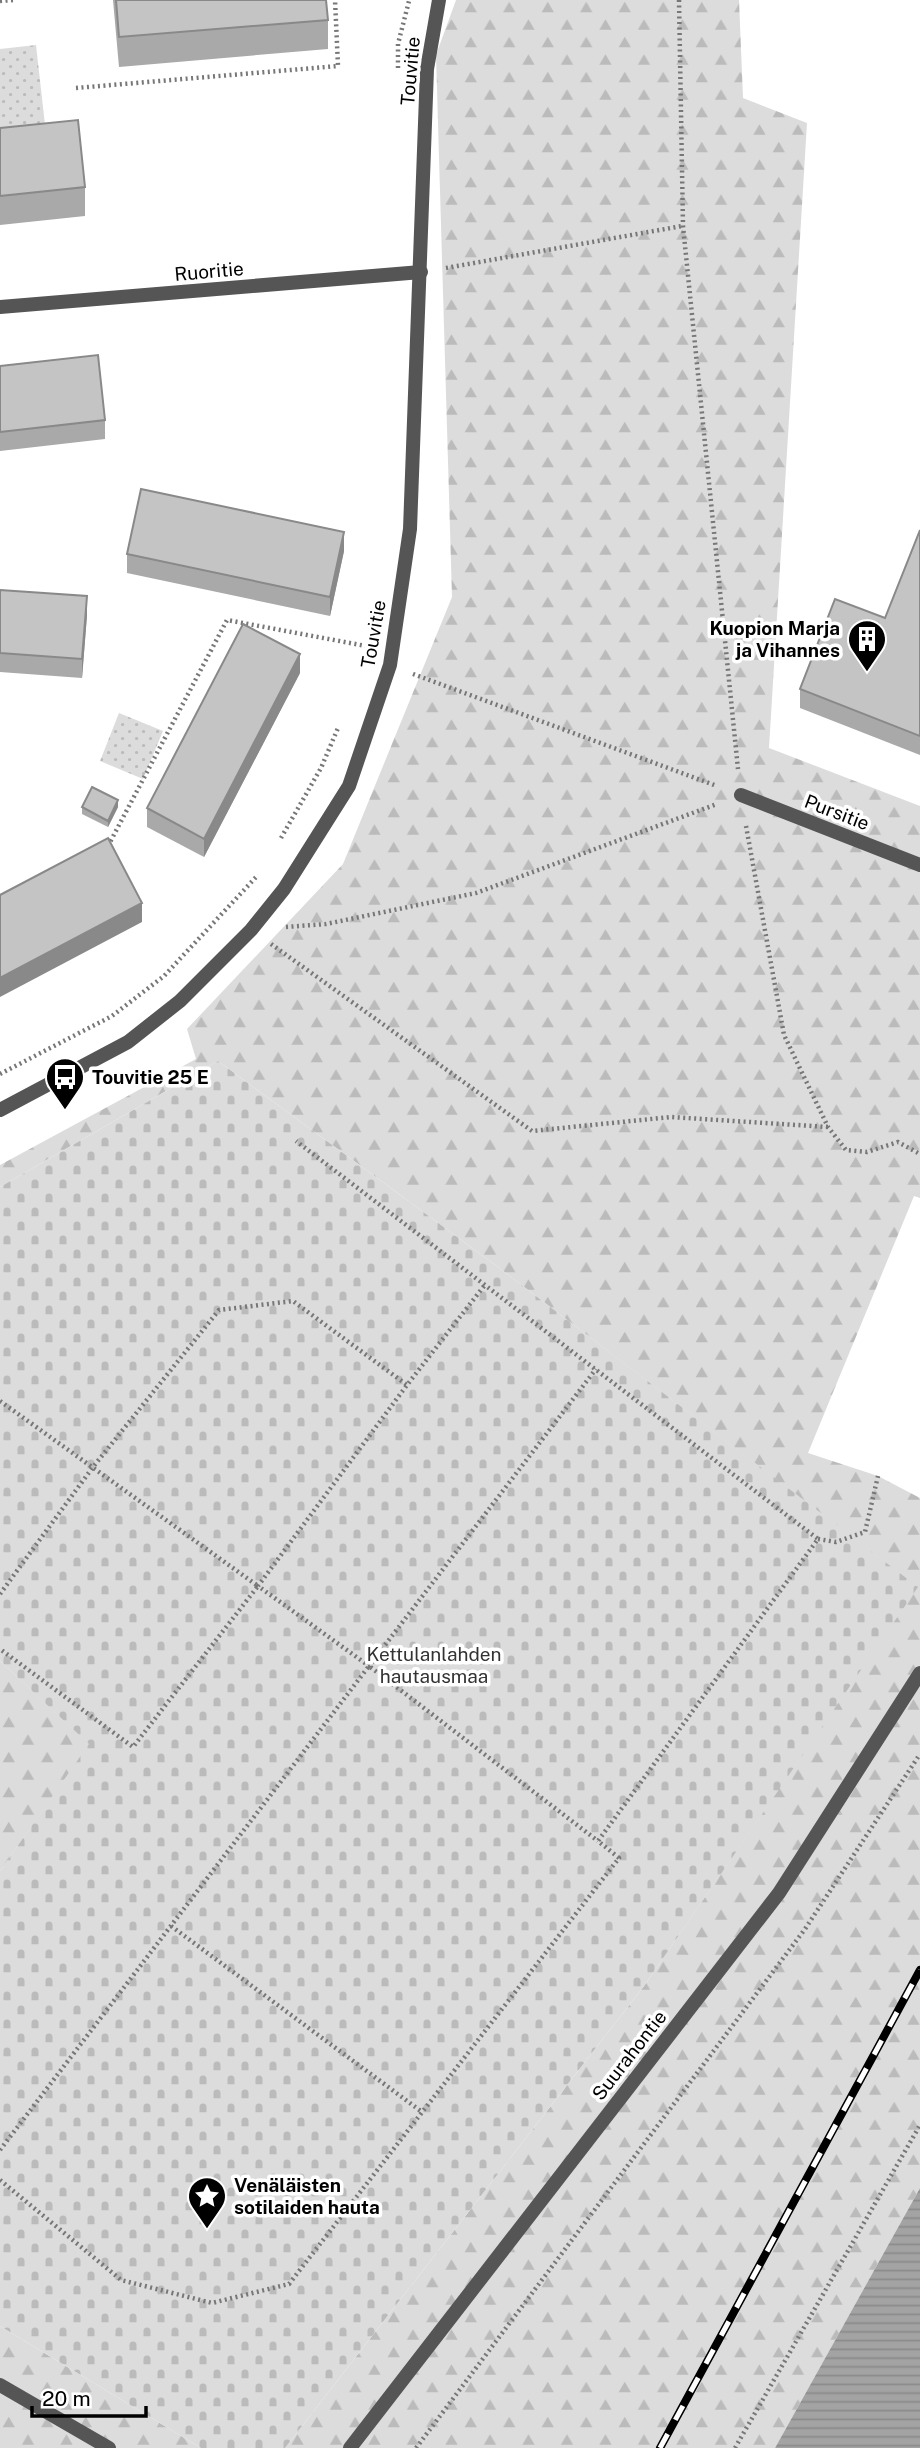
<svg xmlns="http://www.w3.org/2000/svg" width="920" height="2448" viewBox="0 0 920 2448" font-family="'Public Sans',sans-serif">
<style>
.forest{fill:url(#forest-firs)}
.cemetery{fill:url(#cemetery-stones)}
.park{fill:url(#park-dots)}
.water{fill:url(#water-rules)}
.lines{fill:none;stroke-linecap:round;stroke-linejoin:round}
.path{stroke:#777;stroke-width:4.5;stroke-dasharray:2 3.5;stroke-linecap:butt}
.minor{stroke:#555;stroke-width:14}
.tertiary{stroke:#555;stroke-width:14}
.rail-casing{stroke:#000;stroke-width:8}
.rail{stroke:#fff;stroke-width:5;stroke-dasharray:16;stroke-linecap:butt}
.wall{fill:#a9a9a9}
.shaded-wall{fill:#898989}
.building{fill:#c4c4c4;stroke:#898989;stroke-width:2}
.labels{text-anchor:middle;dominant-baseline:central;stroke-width:7;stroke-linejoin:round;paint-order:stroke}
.street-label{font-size:19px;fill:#000;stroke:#fff}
.poi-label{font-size:19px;font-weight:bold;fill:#000;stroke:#fff;text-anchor:start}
.park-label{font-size:19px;fill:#333;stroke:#fff}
</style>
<defs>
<pattern id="forest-firs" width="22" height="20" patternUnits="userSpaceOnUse" patternTransform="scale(1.75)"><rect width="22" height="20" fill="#dcdcdc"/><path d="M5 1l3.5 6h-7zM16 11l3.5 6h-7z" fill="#bbb"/></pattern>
<pattern id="cemetery-stones" width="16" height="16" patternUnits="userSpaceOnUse" patternTransform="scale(1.75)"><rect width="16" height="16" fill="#dcdcdc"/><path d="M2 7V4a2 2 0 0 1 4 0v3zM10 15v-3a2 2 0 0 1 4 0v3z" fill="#bbb"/></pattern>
<pattern id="park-dots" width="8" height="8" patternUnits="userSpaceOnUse" patternTransform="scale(1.75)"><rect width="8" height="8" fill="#dcdcdc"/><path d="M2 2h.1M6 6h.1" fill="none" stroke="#bbb" stroke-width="1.8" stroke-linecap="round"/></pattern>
<pattern id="water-rules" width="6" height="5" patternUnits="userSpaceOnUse" patternTransform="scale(1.75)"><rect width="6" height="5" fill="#a3a3a3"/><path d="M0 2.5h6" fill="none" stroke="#8b8b8b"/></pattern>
</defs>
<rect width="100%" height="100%" fill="#fff"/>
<g class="forest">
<path d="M 456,0 L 739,0 L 743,98 L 807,123 L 769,748 L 920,806 L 920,1198 L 914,1196 L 808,1453 L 878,1476 L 920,1498 L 920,2188 L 775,2448 L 285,2448 L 644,1986 L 917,1587 L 490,1261 L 218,1061 L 0,1187 L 0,1165 L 196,1059 L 187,1029 L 343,864 L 452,597 L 436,55 Z"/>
<path d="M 0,1661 L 90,1744 L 0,1871 Z"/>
<path d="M 0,2326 L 201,2448 L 0,2448 Z"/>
</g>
<path class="cemetery" d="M 218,1061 L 490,1261 L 918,1587 L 644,1986 L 285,2448 L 201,2448 L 0,2326 L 0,1871 L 89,1744 L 0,1661 L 0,1187 Z"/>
<g class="park">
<path d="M 36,45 L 45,125 L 0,130 L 0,49 Z"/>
<path d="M 119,713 L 163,731 L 143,779 L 100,761 Z"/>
</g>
<path class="water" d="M 920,2188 L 920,2448 L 775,2448 Z"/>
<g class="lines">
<g class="path">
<path d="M 679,0 L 683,226 L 738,769"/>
<path d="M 0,1 L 14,0"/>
<path d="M 398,68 L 398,44 L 409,1"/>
<path d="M 76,88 L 338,66 L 335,0"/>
<path d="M 446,268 L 682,226"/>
<path d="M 413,674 L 717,786"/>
<path d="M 746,826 L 784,1035 L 828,1127 L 846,1150 L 867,1152 L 898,1142 L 920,1154"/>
<path d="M 281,838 L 321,768 L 338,728"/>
<path d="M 108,846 L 227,620 L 366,646"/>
<path d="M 286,927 L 326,924 L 476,893 L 717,804"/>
<path d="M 271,944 L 532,1131 L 671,1117 L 828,1127"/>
<path d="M 0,1074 L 112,1016 L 164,976 L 258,875"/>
<path d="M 484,1286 L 407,1385 L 258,1586 L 369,1666 L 596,1369"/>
<path d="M 0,1401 L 258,1586 L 133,1747 L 0,1649"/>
<path d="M 818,1539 L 836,1542 L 865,1532 L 878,1476"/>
<path d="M 0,1594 L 93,1467 L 219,1310 L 293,1301 L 407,1385"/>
<path d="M 171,1926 L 422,2112"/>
<path d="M 0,2150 L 369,1666 L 598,1841"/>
<path d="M 0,2180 L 121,2280 L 212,2303 L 289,2284 L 619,1858 L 598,1841 L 818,1539 L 296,1141"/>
<path d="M 416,2448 L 805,1929 L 920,1754"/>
<path d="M 735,2448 L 920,2125"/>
</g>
<g class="minor">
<path d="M 0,307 L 421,272"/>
<path d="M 741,795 L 920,865"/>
<path d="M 0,1110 L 128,1042 L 180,1001 L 251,930 L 284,889 L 349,786 L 390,665 L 410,529 L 427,69 L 439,0"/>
<path d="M 0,2385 L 109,2448"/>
</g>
<path class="tertiary" d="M 350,2448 L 779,1893 L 920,1673"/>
<defs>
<path id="rail" d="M 660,2448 L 920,1970"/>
</defs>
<use href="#rail" class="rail-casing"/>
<use href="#rail" class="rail"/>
</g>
<g class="wall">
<path d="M 113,0 L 326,0 L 328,20 L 328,49 L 119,67 Z"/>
<path d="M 0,128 L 85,187 L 85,216 L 0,225 Z"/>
<path d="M 0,366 L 105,420 L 105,439 L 0,451 Z"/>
<path d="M 920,530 L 920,755 L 800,708 L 800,689 L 885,618 Z"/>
<path d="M 344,551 L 330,616 L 127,573 L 127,554 Z"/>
<path d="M 0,590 L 87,615 L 82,678 L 0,672 Z"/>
<path d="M 300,673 L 204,857 L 147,827 L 147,808 Z"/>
<path d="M 82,807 L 118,807 L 108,827 L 82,814 Z"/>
</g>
<g class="shaded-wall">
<path d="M 344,532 L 344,551 L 330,616 L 330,597 Z"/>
<path d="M 87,596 L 87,615 L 82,678 L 82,659 Z"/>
<path d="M 300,654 L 300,673 L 204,857 L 204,839 Z"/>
<path d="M 118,800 L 118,807 L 108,827 L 108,821 Z"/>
<path d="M 142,903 L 142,922 L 0,997 L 0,978 Z"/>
</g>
<g class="building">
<path d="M 116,0 L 326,0 L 328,20 L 119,37 Z"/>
<path d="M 78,120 L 85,187 L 0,196 L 0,128 Z"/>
<path d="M 98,355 L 105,420 L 0,432 L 0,366 Z"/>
<path d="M 141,489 L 344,532 L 330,597 L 127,554 Z"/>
<path d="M 920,530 L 920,736 L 800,689 L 835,599 L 885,618 Z"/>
<path d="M 0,590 L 87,596 L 82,659 L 0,653 Z"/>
<path d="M 243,624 L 300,654 L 204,839 L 147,808 Z"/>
<path d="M 92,787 L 118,800 L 108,821 L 82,807 Z"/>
<path d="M 108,838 L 142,903 L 0,978 L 0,895 Z"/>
</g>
<defs>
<symbol id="building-pin" viewBox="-11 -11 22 30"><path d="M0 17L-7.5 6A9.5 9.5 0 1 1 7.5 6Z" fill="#000" stroke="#fff"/><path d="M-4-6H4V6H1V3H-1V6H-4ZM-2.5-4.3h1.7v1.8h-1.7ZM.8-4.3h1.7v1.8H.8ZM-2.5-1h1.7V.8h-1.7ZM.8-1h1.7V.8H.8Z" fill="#fff"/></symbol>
<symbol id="bus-pin" viewBox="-11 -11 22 30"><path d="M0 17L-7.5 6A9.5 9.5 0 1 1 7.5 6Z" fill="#000" stroke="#fff"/><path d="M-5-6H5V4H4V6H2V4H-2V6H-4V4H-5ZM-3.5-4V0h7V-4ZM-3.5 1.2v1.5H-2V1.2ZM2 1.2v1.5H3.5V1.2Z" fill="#fff"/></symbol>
<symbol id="sight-pin" viewBox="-11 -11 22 30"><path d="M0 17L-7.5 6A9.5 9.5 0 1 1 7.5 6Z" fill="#000" stroke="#fff"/><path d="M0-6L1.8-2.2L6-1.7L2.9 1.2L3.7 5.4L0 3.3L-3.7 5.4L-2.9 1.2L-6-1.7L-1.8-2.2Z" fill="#fff"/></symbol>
</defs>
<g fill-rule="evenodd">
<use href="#building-pin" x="845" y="617" width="44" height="60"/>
<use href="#bus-pin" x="43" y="1055" width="44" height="60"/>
<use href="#sight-pin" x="185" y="2174" width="44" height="60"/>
</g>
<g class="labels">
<g class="street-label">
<text transform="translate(410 71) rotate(-85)">Touvitie</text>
<text transform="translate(209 271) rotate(-5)">Ruoritie</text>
<text transform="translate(373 634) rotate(-80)">Touvitie</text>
<text transform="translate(837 812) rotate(21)">Pursitie</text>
<text transform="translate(629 2055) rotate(-52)">Suurahontie</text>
</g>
<g class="poi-label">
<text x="840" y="628" text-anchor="end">Kuopion Marja<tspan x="840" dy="22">ja Vihannes</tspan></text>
<text x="92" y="1077">Touvitie 25 E</text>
<text x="234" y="2185">Venäläisten<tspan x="234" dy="22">sotilaiden hauta</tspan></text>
</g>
<g class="park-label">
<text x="434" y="1654">Kettulanlahden<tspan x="434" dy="22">hautausmaa</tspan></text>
</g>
</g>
<path d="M32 2406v10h114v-10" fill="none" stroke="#000000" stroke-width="3.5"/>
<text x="42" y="2406" font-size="21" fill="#000000" stroke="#ffffff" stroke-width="5" paint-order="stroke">20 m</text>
</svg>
